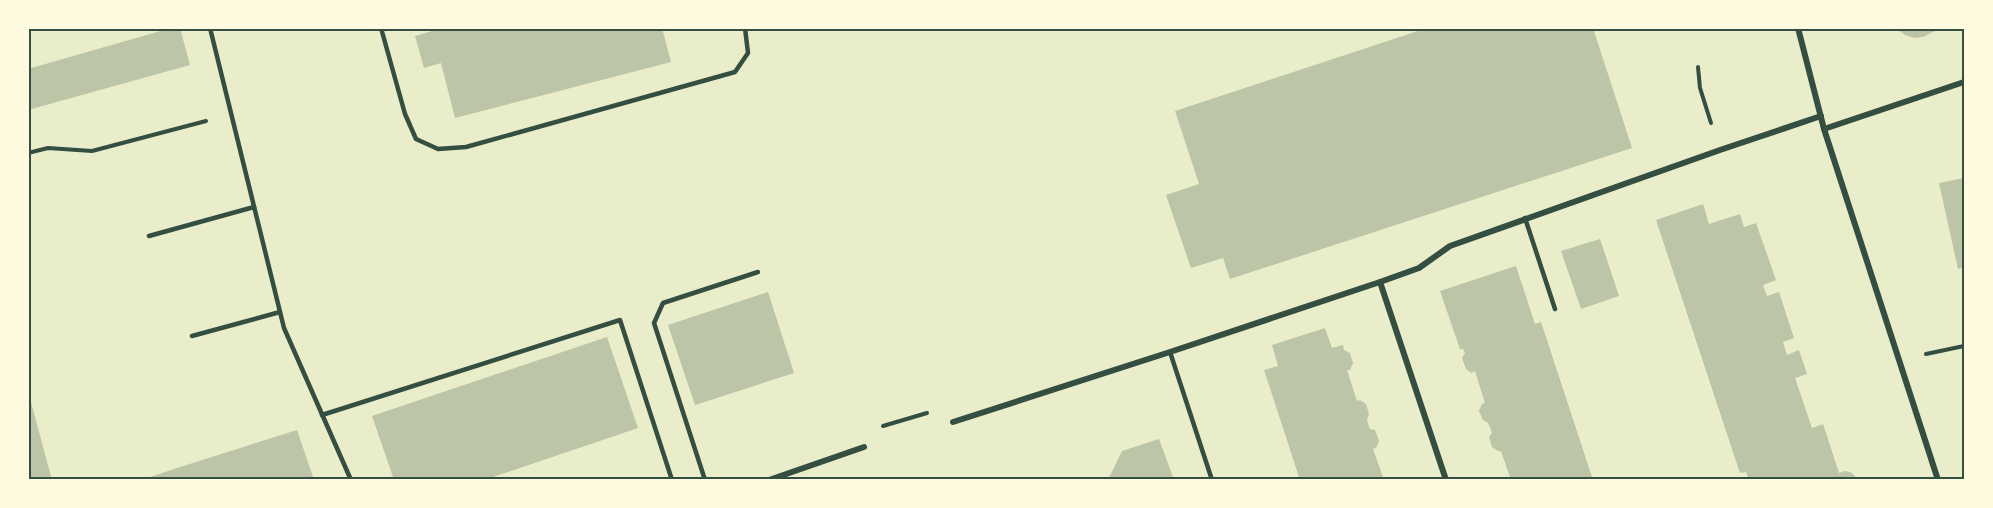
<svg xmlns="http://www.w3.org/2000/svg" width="1993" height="508" viewBox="0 0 1993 508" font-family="'Roboto Serif',serif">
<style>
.building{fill:#bcc5a7}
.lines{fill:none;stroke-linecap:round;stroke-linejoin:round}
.path{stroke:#344e41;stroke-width:4}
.service{stroke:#344e41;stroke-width:4.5}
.minor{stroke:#344e41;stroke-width:6}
.neatline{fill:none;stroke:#344e41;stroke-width:2}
</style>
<rect width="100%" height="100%" fill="#e9edc9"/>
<g class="building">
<path d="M 171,28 L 180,28 L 190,65 L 28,110 L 28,69 Z"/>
<path d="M 432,28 L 662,28 L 671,62 L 455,118 L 441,63 L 424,68 L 415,36 L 432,31 Z"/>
<path d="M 1427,28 L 1593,28 L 1632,148 L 1230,279 L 1223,258 L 1191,268 L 1166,195 L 1199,184 L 1175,111 Z"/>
<path d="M 1896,28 L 1941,28 L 1923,37 L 1914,38 L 1905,35 Z"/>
<path d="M 1964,178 L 1964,267 L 1958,269 L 1939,183 Z"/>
<path d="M 1703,204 L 1709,224 L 1740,214 L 1744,227 L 1756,223 L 1776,280 L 1763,285 L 1767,296 L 1779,292 L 1794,338 L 1783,342 L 1787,355 L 1799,350 L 1807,374 L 1795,378 L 1812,428 L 1823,424 L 1839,473 L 1845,471 L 1850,472 L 1854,475 L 1856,480 L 1749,480 L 1746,472 L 1740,473 L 1656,220 Z"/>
<path d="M 1600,239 L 1619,296 L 1581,309 L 1561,251 Z"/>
<path d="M 1516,266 L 1535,324 L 1541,322 L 1593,480 L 1511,480 L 1501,451 L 1498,451 L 1492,447 L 1489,437 L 1492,433 L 1490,427 L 1488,423 L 1483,420 L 1479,411 L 1482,404 L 1485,403 L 1475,371 L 1471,373 L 1466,369 L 1462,358 L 1465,353 L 1463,349 L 1460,349 L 1440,291 Z"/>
<path d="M 768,292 L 794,373 L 695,405 L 668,325 Z"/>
<path d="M 1325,328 L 1332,348 L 1343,345 L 1344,350 L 1350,353 L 1353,363 L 1350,370 L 1347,370 L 1357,401 L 1360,400 L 1366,404 L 1369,414 L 1367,419 L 1368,424 L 1370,429 L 1375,430 L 1379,441 L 1376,448 L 1373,449 L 1384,480 L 1300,480 L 1264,370 L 1278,366 L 1272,345 Z"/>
<path d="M 607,337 L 638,428 L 484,480 L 394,480 L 372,416 Z"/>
<path d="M 28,395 L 29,395 L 52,480 L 28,480 Z"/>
<path d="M 297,430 L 314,480 L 142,480 L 177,468 Z"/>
<path d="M 1159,439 L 1174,480 L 1108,480 L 1122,451 Z"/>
</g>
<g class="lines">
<g class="path">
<path d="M 1698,67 L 1700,88 L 1711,123"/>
<path d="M 28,153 L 48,148 L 92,151 L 206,121"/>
<path d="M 1926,354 L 1964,346"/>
<path d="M 883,426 L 927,413"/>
</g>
<g class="service">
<path d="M 210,28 L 284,328 L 351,480"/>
<path d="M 381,28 L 405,114 L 416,139 L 438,149 L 466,147 L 735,72 L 748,53 L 745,28"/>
<path d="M 1525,218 L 1555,309"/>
<path d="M 149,236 L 254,207"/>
<path d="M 192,336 L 280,312"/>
<path d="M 1170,352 L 1212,480"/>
<path d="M 322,415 L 620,320 L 672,480"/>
<path d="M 705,480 L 654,323 L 663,303 L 758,272"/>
</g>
<g class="minor">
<path d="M 1798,28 L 1824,129 L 1938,480"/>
<path d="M 1824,129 L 1964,82"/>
<path d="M 1380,282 L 1446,480"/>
<path d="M 953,422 L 1170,352 L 1380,282 L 1419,268 L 1450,246 L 1720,150 L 1821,116"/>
<path d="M 769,480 L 864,447"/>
</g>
</g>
<rect width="1993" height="508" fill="none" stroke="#fefae0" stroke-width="60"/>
<rect x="30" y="30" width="1933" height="448" class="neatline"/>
</svg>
